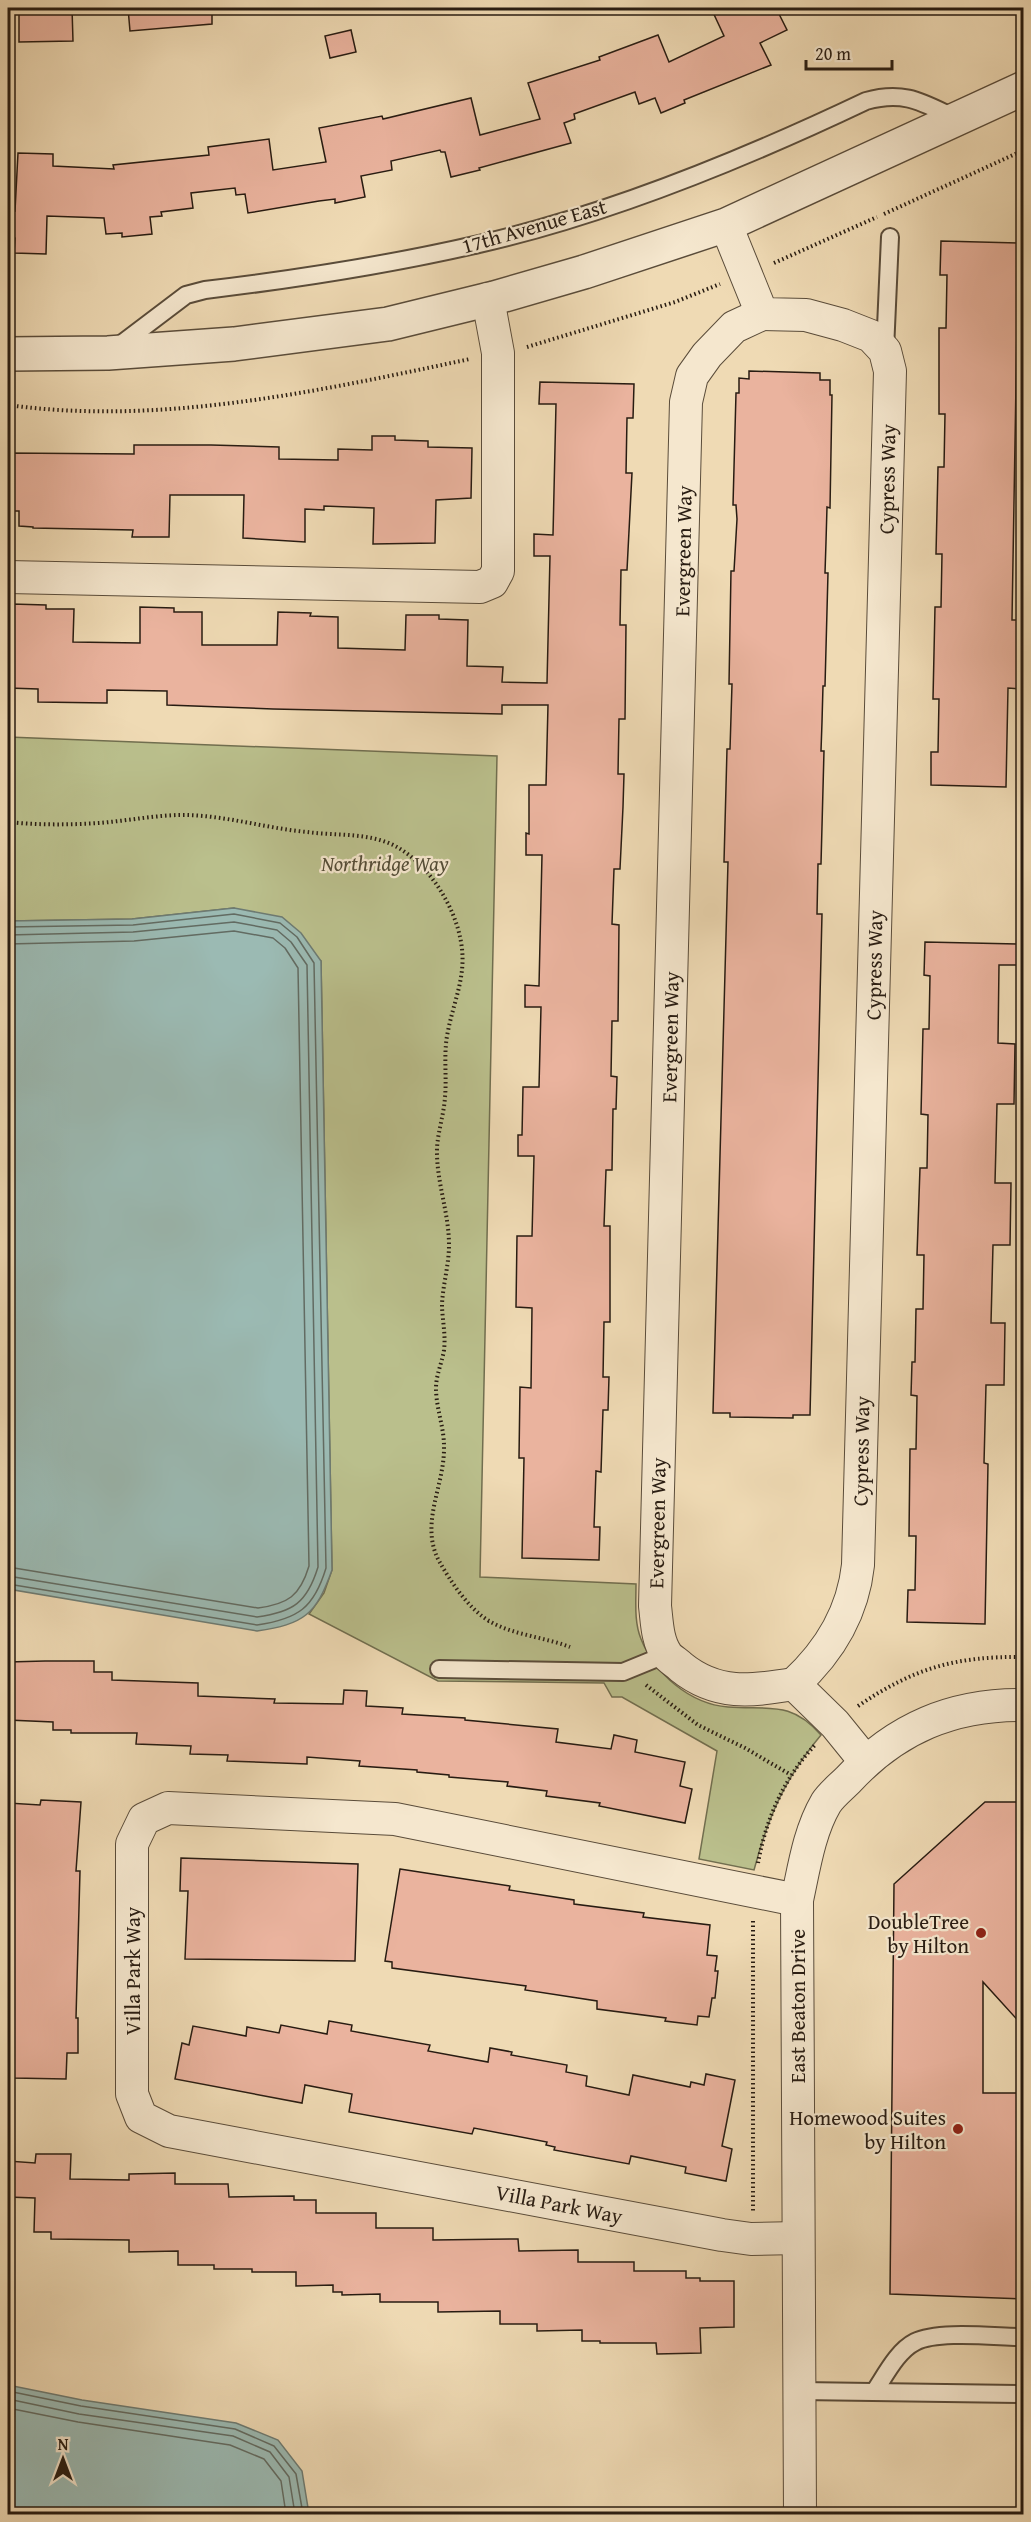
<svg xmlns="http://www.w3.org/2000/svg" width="1031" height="2522" viewBox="0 0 1031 2522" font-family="'Gentium Book Plus',serif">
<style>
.green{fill:#babf8c;stroke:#716e4f;stroke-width:1.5}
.water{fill:#9bbab3;stroke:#6d7b73;stroke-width:1.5}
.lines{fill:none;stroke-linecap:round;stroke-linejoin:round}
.shore{stroke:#626b62;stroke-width:1.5}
.building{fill:#eab39e;stroke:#281c12;stroke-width:1.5}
.service-casing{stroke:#5a4c3a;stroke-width:20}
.minor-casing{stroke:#5a4c3a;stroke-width:34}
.tertiary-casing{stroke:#5a4c3a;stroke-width:36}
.path{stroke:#281c12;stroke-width:4;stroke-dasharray:1.5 3;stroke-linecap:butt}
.service{stroke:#f5e7ce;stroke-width:16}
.minor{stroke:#f5e7ce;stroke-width:32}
.tertiary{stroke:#f5e7ce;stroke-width:33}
.poi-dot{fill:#8f2418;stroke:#f5e7ce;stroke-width:2}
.labels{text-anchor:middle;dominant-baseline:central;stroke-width:4.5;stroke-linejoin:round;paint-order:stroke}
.street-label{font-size:21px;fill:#281c12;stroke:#f5e7ce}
.park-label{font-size:21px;font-style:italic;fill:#544d37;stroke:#f5e7ce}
.poi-label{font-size:21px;fill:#281c12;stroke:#f5e7ce;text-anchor:end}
</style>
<rect width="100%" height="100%" fill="#efdab4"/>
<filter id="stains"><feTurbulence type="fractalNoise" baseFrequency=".00333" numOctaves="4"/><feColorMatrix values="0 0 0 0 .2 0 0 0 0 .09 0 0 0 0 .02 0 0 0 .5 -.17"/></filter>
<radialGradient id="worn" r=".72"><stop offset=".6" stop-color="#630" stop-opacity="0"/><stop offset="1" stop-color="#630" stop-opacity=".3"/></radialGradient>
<path class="green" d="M 8,737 L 497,756 L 480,1577 L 636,1584 C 636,1602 634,1622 641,1639 C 655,1674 690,1704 728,1707 C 768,1710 791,1700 821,1735 C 785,1778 768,1817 754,1870 L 699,1859 L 717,1751 L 622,1697 L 612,1697 L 604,1683 L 438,1681 L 309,1614 L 324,1593 L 332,1570 L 321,961 L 234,908 L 132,919 L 8,921 Z"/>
<g class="water">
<path d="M 234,908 L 282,917 L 301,933 L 321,961 L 332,1570 C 316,1615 304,1624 257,1631 L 8,1589 L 8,921 L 132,919 Z"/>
<path d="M 8,2385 L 82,2400 L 236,2423 L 278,2440 L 302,2471 L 309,2514 L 8,2514 Z"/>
</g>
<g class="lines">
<g class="shore">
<path d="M 8,927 L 133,925 L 234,914 L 280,923 L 297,937 L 314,963 L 326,1568 C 314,1608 298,1619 257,1625 L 8,1584"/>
<path d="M 8,935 L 133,932 L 234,922 L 277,930 L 291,942 L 307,965 L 318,1567 C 307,1603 293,1612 257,1617 L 8,1576"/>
<path d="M 8,944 L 134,941 L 234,931 L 273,938 L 285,948 L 298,968 L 309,1566 C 300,1596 288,1604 258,1608 L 8,1567"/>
<path d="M 8,2391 L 81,2406 L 235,2429 L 274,2446 L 296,2474 L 303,2514"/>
<path d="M 8,2399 L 79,2414 L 233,2436 L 270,2452 L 289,2477 L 295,2514"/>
<path d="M 8,2408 L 78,2422 L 230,2445 L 264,2459 L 281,2481 L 286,2514"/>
</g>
</g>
<g class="building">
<path d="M 19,8 L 72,8 L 73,41 L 19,42 Z"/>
<path d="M 128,8 L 212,8 L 212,24 L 130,31 Z"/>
<path d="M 711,8 L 776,8 L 787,30 L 760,43 L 771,65 L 684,100 L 685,103 L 661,113 L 655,98 L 639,104 L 635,92 L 574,114 L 575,119 L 564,123 L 571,143 L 479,168 L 480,170 L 451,177 L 445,152 L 441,152 L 440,150 L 391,161 L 392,170 L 361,176 L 365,197 L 335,203 L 335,199 L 319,201 L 248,213 L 245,194 L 236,195 L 235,188 L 191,193 L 193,208 L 161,212 L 162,216 L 150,217 L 152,234 L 122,237 L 122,233 L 106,234 L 104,218 L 47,216 L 46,254 L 14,253 L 15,238 L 11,237 L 12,210 L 15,211 L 18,153 L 53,154 L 53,166 L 114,169 L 113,165 L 209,155 L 208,147 L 269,139 L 273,170 L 326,162 L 319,128 L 382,116 L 383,119 L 471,98 L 480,135 L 540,119 L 528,83 L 600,60 L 599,57 L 658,35 L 669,62 L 724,36 Z"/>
<path d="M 351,30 L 356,52 L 330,58 L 325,36 Z"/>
<path d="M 941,241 L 1023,243 L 1023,265 L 1018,265 L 1012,620 L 1023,620 L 1023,689 L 1008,688 L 1006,787 L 931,785 L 931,752 L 938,752 L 939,699 L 933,699 L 935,607 L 941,607 L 942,554 L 936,554 L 938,467 L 944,467 L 945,414 L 939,414 L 939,328 L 946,328 L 947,275 L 940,275 Z"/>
<path d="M 749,371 L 820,373 L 820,380 L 830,380 L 830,395 L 832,395 L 830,508 L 827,507 L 826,542 L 825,573 L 828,573 L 825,686 L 823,686 L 822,722 L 821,751 L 824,751 L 821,864 L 818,864 L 817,914 L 822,914 L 810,1415 L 793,1415 L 793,1418 L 730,1417 L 730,1413 L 713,1413 L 728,862 L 724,862 L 727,749 L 730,749 L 732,684 L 729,684 L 731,571 L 734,571 L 737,519 L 736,505 L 733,505 L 736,393 L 739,393 L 739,378 L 749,379 Z"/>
<path d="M 540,382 L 634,384 L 633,418 L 627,418 L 626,473 L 632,473 L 627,570 L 621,570 L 620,625 L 626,625 L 625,719 L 619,719 L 618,774 L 624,774 L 623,807 L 620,869 L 614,869 L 612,924 L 619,925 L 618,1021 L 612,1021 L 611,1076 L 617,1077 L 616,1109 L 613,1109 L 612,1170 L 606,1170 L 604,1226 L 610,1226 L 610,1322 L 604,1322 L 603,1377 L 609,1377 L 608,1410 L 603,1410 L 601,1472 L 596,1471 L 594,1527 L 600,1527 L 599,1560 L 522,1558 L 524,1458 L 519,1458 L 520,1387 L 531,1388 L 532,1308 L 516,1307 L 517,1236 L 532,1236 L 534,1156 L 518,1156 L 518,1135 L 522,1135 L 523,1087 L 539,1087 L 541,1007 L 525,1007 L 525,985 L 539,986 L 542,855 L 526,855 L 526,833 L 529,834 L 529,785 L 546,785 L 548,705 L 502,705 L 502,714 L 273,709 L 167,705 L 167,691 L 107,690 L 107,703 L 38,702 L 38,689 L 8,688 L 8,638 L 11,638 L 12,604 L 46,605 L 46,609 L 74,609 L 73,642 L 140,643 L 140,607 L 174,608 L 174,612 L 202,612 L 202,645 L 277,645 L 278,612 L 311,613 L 310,616 L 338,617 L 338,648 L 405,650 L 406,615 L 439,615 L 439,619 L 468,620 L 467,666 L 503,667 L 502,682 L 547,683 L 550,556 L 534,556 L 534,534 L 553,535 L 556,404 L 539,404 Z"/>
<path d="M 372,436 L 395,436 L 395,440 L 428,441 L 428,447 L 472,448 L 471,498 L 436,500 L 435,543 L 373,544 L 374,508 L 324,506 L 324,510 L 305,509 L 305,542 L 243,538 L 244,495 L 170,495 L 169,537 L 132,537 L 133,530 L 33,528 L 33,527 L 19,526 L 19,511 L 8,511 L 8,453 L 134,454 L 134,445 L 211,445 L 279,447 L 279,459 L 338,460 L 338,449 L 372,450 Z"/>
<path d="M 925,942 L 1017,944 L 1017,965 L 999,965 L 998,1043 L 1015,1044 L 1014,1104 L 997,1104 L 995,1183 L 1011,1183 L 1010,1245 L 993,1245 L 991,1323 L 1005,1323 L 1004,1385 L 986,1385 L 984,1463 L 988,1464 L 985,1624 L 907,1622 L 908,1590 L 915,1590 L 916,1536 L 909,1536 L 910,1449 L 916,1449 L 917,1396 L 911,1395 L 912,1362 L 915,1362 L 916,1309 L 923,1309 L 924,1255 L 917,1255 L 920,1168 L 927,1168 L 928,1115 L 921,1114 L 923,1029 L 929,1029 L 930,976 L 924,975 Z"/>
<path d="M 45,1661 L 94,1661 L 94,1672 L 112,1672 L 112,1680 L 198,1683 L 198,1696 L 275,1699 L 274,1703 L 343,1704 L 344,1690 L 367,1691 L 366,1706 L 403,1708 L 402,1714 L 465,1718 L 465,1720 L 558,1729 L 556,1742 L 611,1749 L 614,1735 L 637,1740 L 635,1752 L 685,1762 L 680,1786 L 692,1789 L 685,1823 L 599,1806 L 600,1803 L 546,1796 L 547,1791 L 507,1786 L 508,1782 L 449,1777 L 449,1775 L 417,1772 L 417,1770 L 359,1766 L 360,1761 L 307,1757 L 307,1764 L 227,1761 L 228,1755 L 190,1754 L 191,1746 L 136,1744 L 137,1733 L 71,1733 L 71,1730 L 53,1730 L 53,1722 L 8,1720 L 8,1662 Z"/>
<path d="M 41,1800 L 81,1802 L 76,1871 L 80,1871 L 76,2018 L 78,2018 L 78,2053 L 67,2053 L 66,2079 L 13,2078 L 14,2059 L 8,2059 L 8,1803 L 40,1805 Z"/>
<path d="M 985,1802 L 1023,1802 L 1023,2026 L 983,1982 L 983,2093 L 1023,2093 L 1023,2299 L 890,2294 L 894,1884 Z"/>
<path d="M 181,1858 L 358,1864 L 355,1961 L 185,1959 L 188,1891 L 180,1891 Z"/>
<path d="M 400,1869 L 510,1886 L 509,1890 L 574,1900 L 574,1904 L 644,1913 L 643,1917 L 710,1925 L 707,1955 L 717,1956 L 715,1971 L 718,1971 L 715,1998 L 712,1998 L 709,2017 L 698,2016 L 697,2025 L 665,2021 L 666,2018 L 597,2009 L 597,2001 L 525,1990 L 526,1986 L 392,1968 L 392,1962 L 385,1961 Z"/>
<path d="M 329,2021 L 352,2025 L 351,2031 L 430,2045 L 428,2051 L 488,2062 L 490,2048 L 512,2052 L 511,2055 L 567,2065 L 566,2072 L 587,2076 L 586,2086 L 629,2095 L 633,2075 L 690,2087 L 691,2082 L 704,2085 L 706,2074 L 735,2080 L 722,2146 L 732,2149 L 726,2181 L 685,2173 L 686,2167 L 631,2156 L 629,2164 L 554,2150 L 555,2147 L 546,2145 L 547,2142 L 474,2128 L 472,2134 L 349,2112 L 352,2094 L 305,2085 L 302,2103 L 175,2079 L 182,2043 L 189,2045 L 193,2026 L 246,2036 L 247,2027 L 279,2033 L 281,2025 L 327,2034 Z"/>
<path d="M 36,2154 L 71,2154 L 70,2179 L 129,2180 L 129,2174 L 175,2173 L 175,2184 L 228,2184 L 229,2197 L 294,2196 L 294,2200 L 316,2200 L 316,2213 L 376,2213 L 376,2228 L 433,2228 L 433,2240 L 518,2239 L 519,2251 L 578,2250 L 578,2262 L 634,2262 L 634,2271 L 686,2271 L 686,2278 L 700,2278 L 700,2281 L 734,2281 L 734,2327 L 700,2328 L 701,2353 L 657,2354 L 656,2343 L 600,2343 L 600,2341 L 582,2341 L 582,2330 L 537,2331 L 537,2324 L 500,2324 L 500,2311 L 438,2312 L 438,2302 L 380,2302 L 380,2294 L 342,2295 L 342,2292 L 333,2292 L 333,2285 L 296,2286 L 296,2272 L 252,2272 L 252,2269 L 214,2269 L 214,2265 L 178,2265 L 178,2251 L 129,2252 L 129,2240 L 51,2239 L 51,2232 L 34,2232 L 35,2198 L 8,2197 L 8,2161 L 35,2163 Z"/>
</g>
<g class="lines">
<defs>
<g id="service">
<path d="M 116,348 L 186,295 L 205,290 C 297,279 388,265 479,244 C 611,214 744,159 866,101 C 905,90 923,103 957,119"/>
<path d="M 885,350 L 890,237"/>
<path d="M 439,1669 L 623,1672 L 667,1654"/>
<path d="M 800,2391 L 1024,2394"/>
<path d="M 874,2392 C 885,2376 897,2351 915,2342 C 938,2330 997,2337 1024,2337"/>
</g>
<g id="minor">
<path d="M 726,225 L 762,314 L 806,315 L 843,325 L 871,336 L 885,351 L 890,371 L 858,1565 C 853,1612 829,1652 794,1684 L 835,1724 L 865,1761"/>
<path d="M 762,314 L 734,327 L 707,355 L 692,376 L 686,402 L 655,1606 C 657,1622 657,1641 667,1655 C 670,1659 677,1663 681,1667 C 717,1696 751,1691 794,1684"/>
<path d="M 8,577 L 480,587 L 492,582 L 498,571 L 498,353 L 488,299"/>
<path d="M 797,1900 L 395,1819 L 168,1808 L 144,1819 L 132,1844 L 132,2094 L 141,2117 L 169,2131 L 722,2235 L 751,2239 L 798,2238"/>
<path d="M 800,2514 L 797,1900 C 804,1868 809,1832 826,1803 C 831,1795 841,1787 848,1780 C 896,1728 953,1704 1024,1705"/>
</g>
<path id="tertiary" d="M 8,354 L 108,353 L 234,344 L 388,324 L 494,298 L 584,272 L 726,225 L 1024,88"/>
</defs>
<use href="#service" class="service-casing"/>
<use href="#minor" class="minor-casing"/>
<use href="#tertiary" class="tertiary-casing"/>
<g class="path">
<path d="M 884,214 L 1024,150"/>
<path d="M 774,263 L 877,217"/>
<path d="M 527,347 L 675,302 L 720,284"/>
<path d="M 8,405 C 162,426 319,391 470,359"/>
<path d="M 8,822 C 37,825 69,825 99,823 C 125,821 151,816 177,815 C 222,814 263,828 307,832 C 336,836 370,832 397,847 C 429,865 455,906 461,942 C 467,975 454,1000 448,1031 C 443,1053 447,1075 445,1097 C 444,1114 438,1131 437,1148 C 436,1181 449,1212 449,1245 C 449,1265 443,1284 442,1304 C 442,1319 446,1334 444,1350 C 442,1363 436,1375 436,1388 C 436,1408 444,1427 444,1446 C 445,1486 419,1523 439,1561 C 451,1582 468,1608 489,1621 C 513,1635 544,1637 570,1647"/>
<path d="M 646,1685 L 698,1725 L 745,1748 L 791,1775"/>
<path d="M 858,1706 C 914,1668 956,1656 1024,1657"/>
<path d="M 758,1863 C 766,1819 784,1778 815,1745"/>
<path d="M 753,1921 L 753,2211"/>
</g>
<use href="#service" class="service"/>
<use href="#minor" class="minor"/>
<use href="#tertiary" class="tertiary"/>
</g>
<g class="poi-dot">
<circle cx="981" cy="1933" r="6"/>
<circle cx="958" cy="2129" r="6"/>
</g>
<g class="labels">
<g class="street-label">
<text transform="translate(534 226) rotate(-16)">17th Avenue East</text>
<text transform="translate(887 479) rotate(-89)">Cypress Way</text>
<text transform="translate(683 551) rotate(-89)">Evergreen Way</text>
<text transform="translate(874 965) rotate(-89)">Cypress Way</text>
<text transform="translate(670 1037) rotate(-89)">Evergreen Way</text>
<text transform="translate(861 1451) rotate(-89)">Cypress Way</text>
<text transform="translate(657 1523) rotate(-89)">Evergreen Way</text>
<text transform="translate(132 1971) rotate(-90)">Villa Park Way</text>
<text transform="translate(797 2006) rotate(-90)">East Beaton Drive</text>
<text transform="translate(559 2204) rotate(11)">Villa Park Way</text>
</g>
<g class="park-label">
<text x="385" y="863">Northridge Way</text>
</g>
<g class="poi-label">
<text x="969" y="1921">DoubleTree<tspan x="969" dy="24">by Hilton</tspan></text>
<text x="946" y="2117">Homewood Suites<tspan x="946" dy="24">by Hilton</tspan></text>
</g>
</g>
<rect width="1031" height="2522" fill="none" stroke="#efdab4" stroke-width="30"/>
<rect x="9" y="9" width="1013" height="2504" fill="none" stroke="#281c12" stroke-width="3"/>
<rect x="15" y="15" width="1001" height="2492" fill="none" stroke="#281c12" stroke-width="1.5"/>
<g transform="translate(63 2459)" stroke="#f5e7ce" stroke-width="4.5" paint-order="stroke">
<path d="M0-4.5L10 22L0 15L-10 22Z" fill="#281c12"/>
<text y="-9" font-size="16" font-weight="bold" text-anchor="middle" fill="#281c12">N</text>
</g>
<path d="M806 60v9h86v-9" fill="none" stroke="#281c12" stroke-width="3"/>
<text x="815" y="60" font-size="18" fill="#281c12" stroke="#f5e7ce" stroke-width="4.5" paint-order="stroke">20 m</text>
<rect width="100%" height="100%" filter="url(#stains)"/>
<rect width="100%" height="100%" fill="url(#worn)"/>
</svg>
